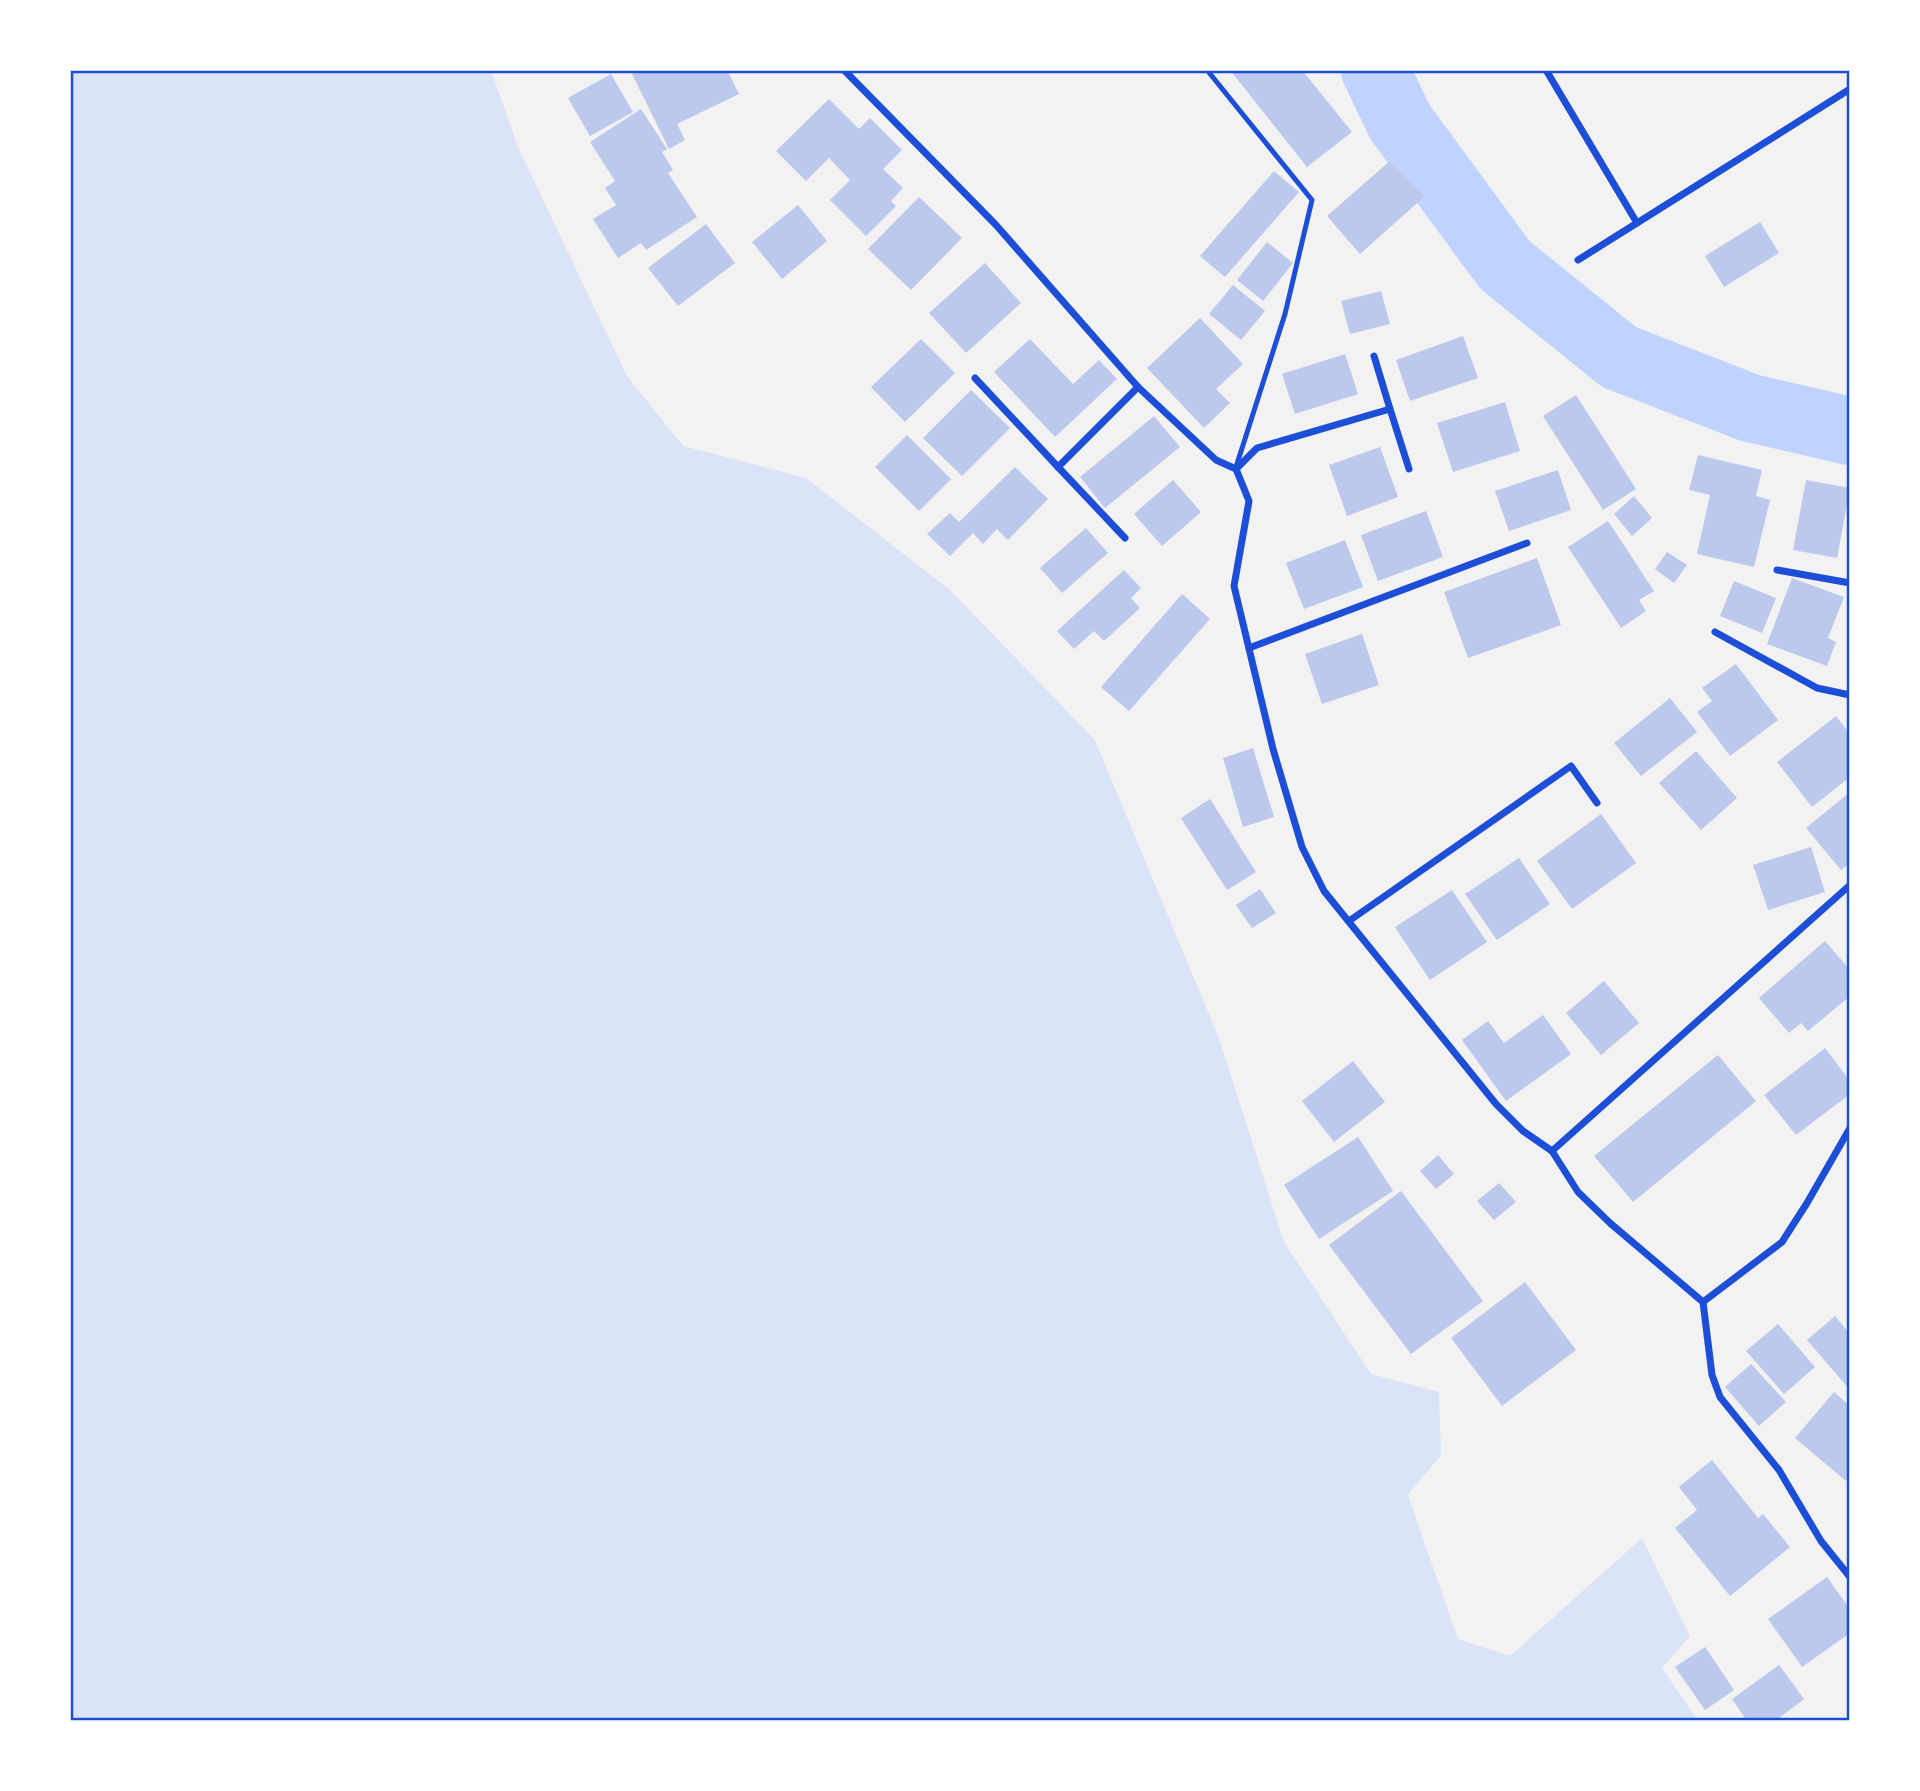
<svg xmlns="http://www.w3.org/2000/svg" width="1920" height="1791" viewBox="0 0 1920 1791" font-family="'Alegreya Sans',sans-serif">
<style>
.green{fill:#dbe4f7}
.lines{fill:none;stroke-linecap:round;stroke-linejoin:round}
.river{stroke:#bfd3fe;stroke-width:68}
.building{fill:#bdc9ec}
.service{stroke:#1d4ed8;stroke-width:5}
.minor{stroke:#1d4ed8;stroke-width:7}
.neatline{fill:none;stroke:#1d4ed8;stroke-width:2.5}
</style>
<rect width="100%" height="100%" fill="#f2f2f2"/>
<path class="green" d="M 70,70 L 491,70 L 518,147 L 627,376 L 683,446 L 806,478 L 950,590 L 1095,740 L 1219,1038 L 1284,1242 L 1371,1374 L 1439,1392 L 1441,1455 L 1408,1495 L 1458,1639 L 1510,1656 L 1642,1538 L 1690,1636 L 1662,1668 L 1698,1721 L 70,1721 Z"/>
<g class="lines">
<path class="river" d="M 1375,70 L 1400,122 L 1505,265 L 1619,357 L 1750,408 L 1850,431"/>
</g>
<g class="building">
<path d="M 640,70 L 727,70 L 739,94 L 677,124 L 685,140 L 669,149 L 632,74 Z"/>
<path d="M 1230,70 L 1302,70 L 1352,132 L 1307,167 Z"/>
<path d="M 611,74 L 633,112 L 590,136 L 568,98 Z"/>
<path d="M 829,99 L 859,129 L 870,118 L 902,150 L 883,169 L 903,188 L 891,201 L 896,206 L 866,236 L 830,200 L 850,180 L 829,158 L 806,181 L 776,151 Z"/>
<path d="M 641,109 L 667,149 L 662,152 L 673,170 L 668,173 L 697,217 L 646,250 L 641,243 L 618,258 L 593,219 L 616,205 L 605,188 L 615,181 L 590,142 Z"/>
<path d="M 1390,161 L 1424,197 L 1360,254 L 1327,216 Z"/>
<path d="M 1274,171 L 1299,192 L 1225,277 L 1200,256 Z"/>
<path d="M 919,197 L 962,238 L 911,290 L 868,249 Z"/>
<path d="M 798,205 L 827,241 L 782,279 L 752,242 Z"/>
<path d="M 1760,222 L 1779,253 L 1724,287 L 1705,256 Z"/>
<path d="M 706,224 L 735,263 L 678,306 L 648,268 Z"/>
<path d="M 1267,242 L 1293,263 L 1263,301 L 1237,280 Z"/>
<path d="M 985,263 L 1021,303 L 966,353 L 929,313 Z"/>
<path d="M 1233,285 L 1265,311 L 1241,340 L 1209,314 Z"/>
<path d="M 1381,291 L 1390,324 L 1350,334 L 1341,301 Z"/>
<path d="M 1200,318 L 1243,364 L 1216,389 L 1230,403 L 1204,428 L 1147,368 Z"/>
<path d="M 1463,336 L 1478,378 L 1410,401 L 1396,360 Z"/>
<path d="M 921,339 L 955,373 L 905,422 L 871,387 Z"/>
<path d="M 1030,339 L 1073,384 L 1099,360 L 1117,379 L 1055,437 L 994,372 Z"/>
<path d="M 1345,354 L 1358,394 L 1295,414 L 1282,374 Z"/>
<path d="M 971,390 L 1010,428 L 962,476 L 923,438 Z"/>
<path d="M 1576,395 L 1636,489 L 1603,510 L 1543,416 Z"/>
<path d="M 1505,402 L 1520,451 L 1453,472 L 1437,423 Z"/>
<path d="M 1154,416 L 1180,447 L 1105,508 L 1080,477 Z"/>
<path d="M 907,435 L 951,479 L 919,511 L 875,467 Z"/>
<path d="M 1380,447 L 1398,497 L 1347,516 L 1329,465 Z"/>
<path d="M 1698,455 L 1762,470 L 1756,496 L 1770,500 L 1754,567 L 1697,554 L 1710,495 L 1689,490 Z"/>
<path d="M 1015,467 L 1048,499 L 1008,540 L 997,529 L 983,544 L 973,533 L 950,556 L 927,534 L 950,513 L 959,522 Z"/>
<path d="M 1558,470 L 1571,510 L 1509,531 L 1495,491 Z"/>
<path d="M 1173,480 L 1201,512 L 1162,546 L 1134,514 Z"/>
<path d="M 1806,480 L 1850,488 L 1837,558 L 1793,550 Z"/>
<path d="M 1634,496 L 1652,518 L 1632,536 L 1614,514 Z"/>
<path d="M 1426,511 L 1443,557 L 1378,581 L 1361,535 Z"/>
<path d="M 1608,521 L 1654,591 L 1639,600 L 1646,611 L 1621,628 L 1568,547 Z"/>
<path d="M 1086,528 L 1108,553 L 1062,593 L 1040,568 Z"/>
<path d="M 1345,540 L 1363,587 L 1304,609 L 1286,563 Z"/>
<path d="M 1667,552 L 1687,565 L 1674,583 L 1655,569 Z"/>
<path d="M 1537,558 L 1561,625 L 1468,658 L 1444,592 Z"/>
<path d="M 1124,570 L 1141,588 L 1131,598 L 1140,608 L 1104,641 L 1094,631 L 1074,649 L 1057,631 Z"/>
<path d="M 1792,578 L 1844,597 L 1828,638 L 1836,642 L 1827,666 L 1767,644 Z"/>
<path d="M 1734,581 L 1776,598 L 1762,633 L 1720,616 Z"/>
<path d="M 1182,594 L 1210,619 L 1129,711 L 1101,687 Z"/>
<path d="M 1362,634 L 1379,685 L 1322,704 L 1305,654 Z"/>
<path d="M 1736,664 L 1778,720 L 1730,756 L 1697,712 L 1712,701 L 1702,688 Z"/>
<path d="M 1670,698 L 1697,732 L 1641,776 L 1614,743 Z"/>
<path d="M 1836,716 L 1850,734 L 1850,777 L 1812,807 L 1777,762 Z"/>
<path d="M 1253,748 L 1274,817 L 1243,827 L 1223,758 Z"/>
<path d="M 1696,751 L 1737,798 L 1701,830 L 1659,783 Z"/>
<path d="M 1850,792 L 1850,863 L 1841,870 L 1806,828 Z"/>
<path d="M 1210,799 L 1256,872 L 1227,890 L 1181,818 Z"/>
<path d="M 1601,814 L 1636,863 L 1572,909 L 1537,861 Z"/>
<path d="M 1811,847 L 1825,892 L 1768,910 L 1753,865 Z"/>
<path d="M 1519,858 L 1550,904 L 1497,940 L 1465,894 Z"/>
<path d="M 1260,889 L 1276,913 L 1252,928 L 1236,905 Z"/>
<path d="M 1452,890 L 1487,942 L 1430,980 L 1395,927 Z"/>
<path d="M 1825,941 L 1850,970 L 1850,981 L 1846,984 L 1850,988 L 1850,996 L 1808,1031 L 1801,1023 L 1789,1033 L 1759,998 Z"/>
<path d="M 1604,981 L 1639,1023 L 1601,1055 L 1566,1013 Z"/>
<path d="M 1543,1015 L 1571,1054 L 1506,1101 L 1462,1040 L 1488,1021 L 1504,1043 Z"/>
<path d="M 1825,1048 L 1850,1081 L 1850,1094 L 1796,1135 L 1764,1095 Z"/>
<path d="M 1718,1055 L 1756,1101 L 1633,1202 L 1594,1156 Z"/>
<path d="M 1353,1061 L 1385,1102 L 1334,1142 L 1302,1101 Z"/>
<path d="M 1358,1137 L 1393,1191 L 1319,1239 L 1284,1185 Z"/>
<path d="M 1438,1155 L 1454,1174 L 1436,1189 L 1420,1171 Z"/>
<path d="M 1499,1183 L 1516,1202 L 1494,1220 L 1477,1201 Z"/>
<path d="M 1401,1191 L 1483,1301 L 1411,1354 L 1329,1245 Z"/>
<path d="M 1525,1282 L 1576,1350 L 1502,1406 L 1451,1338 Z"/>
<path d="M 1835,1316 L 1850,1334 L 1850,1390 L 1807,1340 Z"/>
<path d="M 1778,1324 L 1815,1367 L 1784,1394 L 1746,1351 Z"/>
<path d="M 1751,1364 L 1786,1402 L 1759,1426 L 1725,1387 Z"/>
<path d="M 1834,1392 L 1850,1406 L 1850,1476 L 1846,1481 L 1795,1438 Z"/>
<path d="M 1712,1460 L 1758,1518 L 1763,1514 L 1790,1547 L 1730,1596 L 1675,1528 L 1697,1510 L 1679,1487 Z"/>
<path d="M 1827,1577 L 1850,1609 L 1850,1633 L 1802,1667 L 1768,1619 Z"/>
<path d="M 1705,1647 L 1734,1690 L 1705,1710 L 1675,1667 Z"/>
<path d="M 1779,1665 L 1804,1699 L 1775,1721 L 1747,1721 L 1732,1699 Z"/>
</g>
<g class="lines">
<path class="service" d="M 1207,70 L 1312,200 L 1285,314 L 1236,467"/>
<g class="minor">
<path d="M 844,70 L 996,225 L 1138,387 L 1216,460 L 1236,469 L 1249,501 L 1234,586 L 1273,749 L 1302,847 L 1324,891 L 1496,1104 L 1523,1131 L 1552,1151 L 1578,1192 L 1610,1223 L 1703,1302 L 1712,1375 L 1720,1397 L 1779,1470 L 1821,1541 L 1850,1577"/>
<path d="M 1546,70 L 1637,223 L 1850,89"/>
<path d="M 1578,260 L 1637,223"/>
<path d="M 1374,356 L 1390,409"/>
<path d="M 975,378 L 1058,467"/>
<path d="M 1236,469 L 1257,448 L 1390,409 L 1409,469"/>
<path d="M 1125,538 L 1058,467 L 1138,387"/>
<path d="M 1777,570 L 1850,583"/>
<path d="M 1715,632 L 1817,688 L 1850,695"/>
<path d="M 1249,648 L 1527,543"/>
<path d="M 1349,921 L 1571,766 L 1597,803"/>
<path d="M 1552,1151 L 1850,885"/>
<path d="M 1703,1302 L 1782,1242 L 1807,1203 L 1850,1128"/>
</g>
</g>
<rect width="1920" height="1791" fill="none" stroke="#ffffff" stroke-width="144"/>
<rect x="72" y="72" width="1776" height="1647" class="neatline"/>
</svg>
